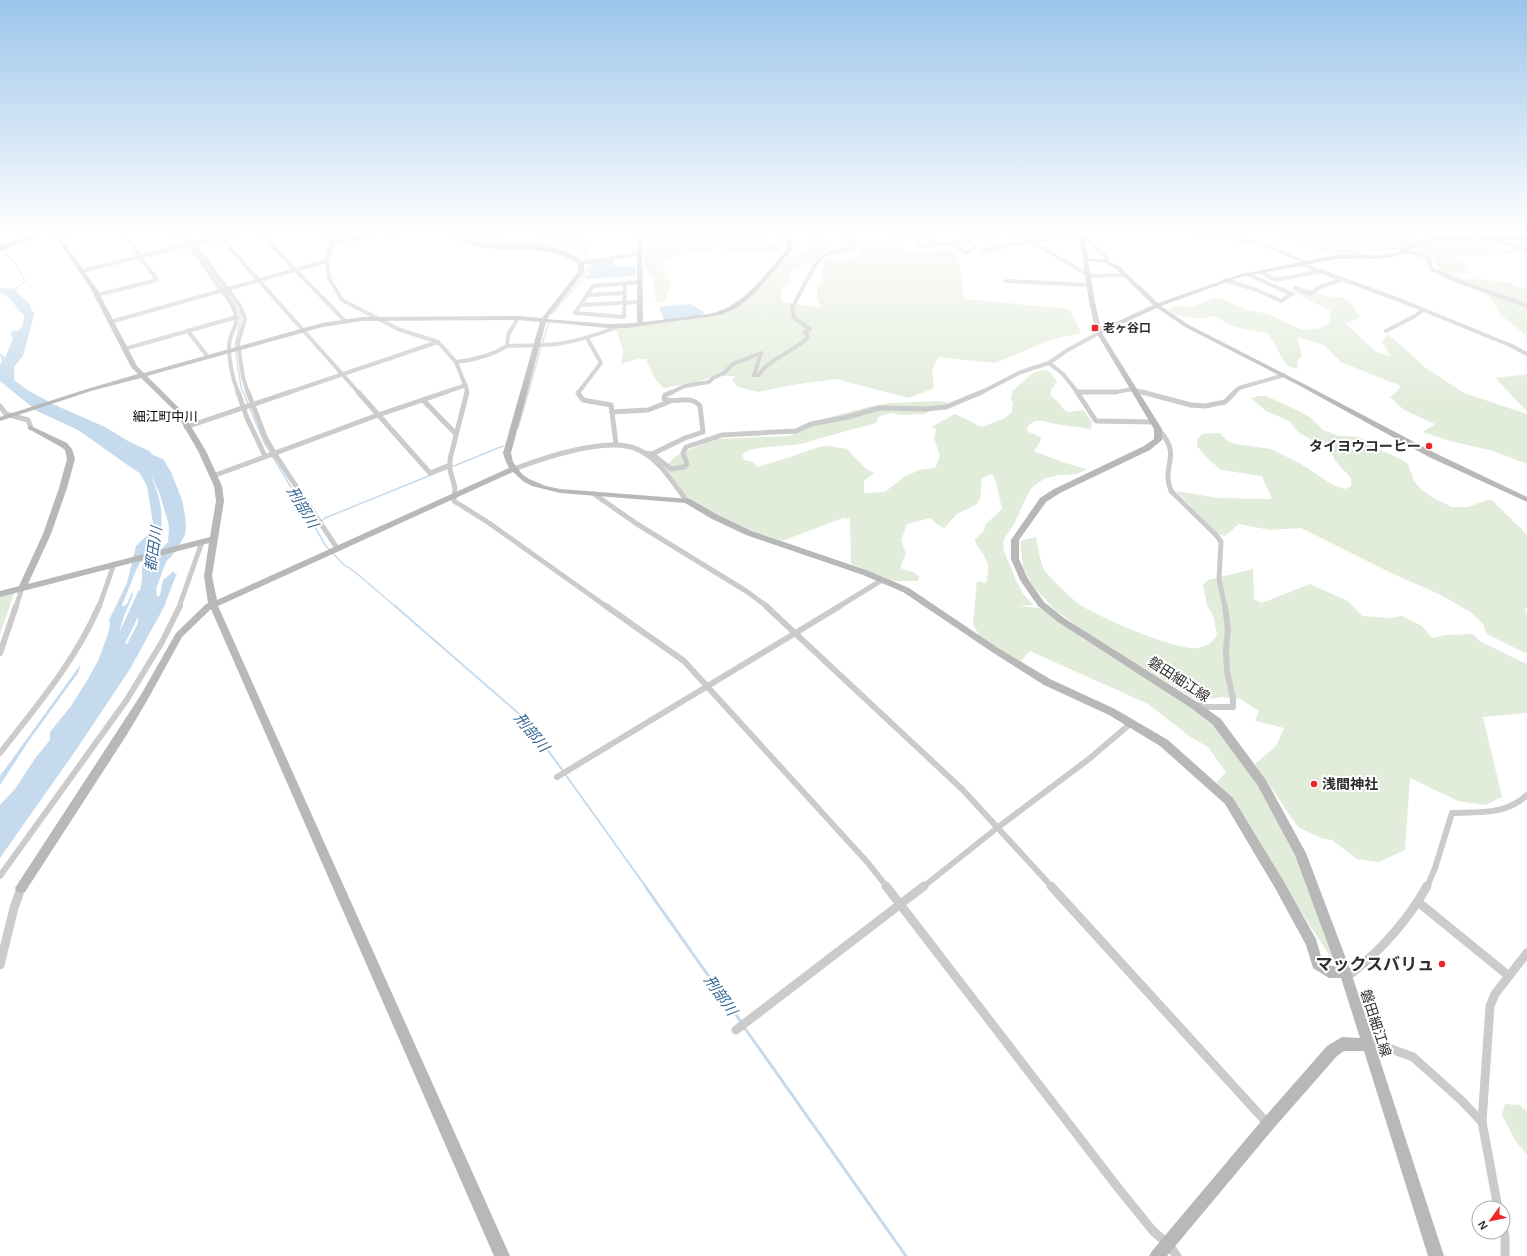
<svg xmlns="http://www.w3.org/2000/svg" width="1527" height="1256" viewBox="0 0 1527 1256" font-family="Arial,'Noto Sans JP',sans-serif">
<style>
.green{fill:#e2ecda}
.water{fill:#c5dbed;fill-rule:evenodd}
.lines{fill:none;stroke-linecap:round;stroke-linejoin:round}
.stream-far2{stroke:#c5dbed;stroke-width:1.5}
.stream-far1{stroke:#c5dbed;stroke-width:2}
.stream{stroke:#c5dbed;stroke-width:3}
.river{fill:#c5dbed;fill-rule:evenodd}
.street-far3{stroke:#cbcbcb;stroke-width:4}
.street-far2{stroke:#cbcbcb;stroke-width:5}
.street-far1{stroke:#cbcbcb;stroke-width:6}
.street{stroke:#cbcbcb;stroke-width:9}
.secondary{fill:#b8b8b8;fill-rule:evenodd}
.highway{fill:#959595;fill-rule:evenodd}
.poi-dot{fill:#ee2626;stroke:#fff;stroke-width:1.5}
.labels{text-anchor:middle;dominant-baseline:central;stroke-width:4;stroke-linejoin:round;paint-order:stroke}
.far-poi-label{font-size:12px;font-weight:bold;fill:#2e2e2e;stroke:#fff;text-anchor:start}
.far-neighbourhood-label{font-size:13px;fill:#000;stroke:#fff}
.poi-label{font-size:14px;font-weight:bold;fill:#2e2e2e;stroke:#fff;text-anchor:end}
.street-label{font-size:14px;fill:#2e2e2e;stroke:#fff}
.water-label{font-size:15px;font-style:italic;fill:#376994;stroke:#fff}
.near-poi-label{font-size:17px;font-weight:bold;fill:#2e2e2e;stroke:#fff;text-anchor:end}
</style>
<rect width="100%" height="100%" fill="#fff"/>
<g class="green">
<path d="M 454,230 C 465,230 472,234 481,236 C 498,239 541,241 556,235 L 550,230 L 579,230 L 577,232 L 578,240 L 575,245 C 552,250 488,249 467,239 C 463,236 459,233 454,230 Z"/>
<path d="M 644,230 L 718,230 L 725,234 L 744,231 L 751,238 L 750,245 L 761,247 L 778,242 L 771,230 L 776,230 L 781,235 L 785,243 L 779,251 L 770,253 L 742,254 L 719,247 L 704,253 L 681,254 L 668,258 L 664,260 L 662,268 L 668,271 L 665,275 L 672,282 L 665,301 L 661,303 L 656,301 L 653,279 L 644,266 Z"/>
<path d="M 800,230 C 817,230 822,236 829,250 L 815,260 L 789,272 L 791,281 L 781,290 L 782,302 L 822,308 L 817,299 L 817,287 L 824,283 L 822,271 L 823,261 L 830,259 L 841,263 L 860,255 L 858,250 L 892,236 L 878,231 L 878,230 L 886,230 C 890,233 899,233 904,233 L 906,231 L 917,236 L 912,238 L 897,240 L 896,243 L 901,245 L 900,248 C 914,255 934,250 950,249 L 959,259 L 964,299 L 1070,309 L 1081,333 L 1050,340 L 995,363 L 938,357 L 932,370 L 934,388 L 909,398 L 836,379 L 792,385 L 758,392 L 738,387 L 732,380 L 735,376 L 714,376 L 697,382 L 663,388 L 654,377 L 646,359 L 637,359 L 621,364 L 623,351 L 616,329 C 648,325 679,322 710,314 C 717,313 725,312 731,308 C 751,295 765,274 785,259 C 797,251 807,258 813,239 Z"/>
<path d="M 1267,230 L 1407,230 L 1420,240 L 1464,238 L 1517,253 L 1451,256 L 1467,264 L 1468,273 L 1453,272 L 1464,279 L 1478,279 L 1511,283 L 1521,288 L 1527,288 L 1527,336 L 1501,315 L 1487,293 L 1440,271 L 1433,257 L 1406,247 L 1403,242 L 1401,250 L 1366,250 L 1367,247 L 1383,248 L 1384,237 L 1381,235 L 1384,232 L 1380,232 L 1379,245 L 1362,247 L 1331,244 L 1332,247 L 1363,253 L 1364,261 L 1316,249 Z"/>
<path d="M 1300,287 L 1332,298 L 1343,297 L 1352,305 L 1360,317 L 1357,320 L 1345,323 L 1376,352 L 1390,356 L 1382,341 L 1388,334 L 1426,368 L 1464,393 L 1527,414 L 1527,464 L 1493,451 L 1450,441 L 1423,432 L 1435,424 L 1404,410 L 1390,397 L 1395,393 L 1401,386 L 1341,362 L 1324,345 L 1297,337 L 1301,352 L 1301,357 L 1298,360 L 1297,369 L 1287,366 L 1268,333 L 1234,327 L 1215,316 L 1199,319 L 1173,314 L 1168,309 L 1178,306 L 1192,307 L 1214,298 L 1222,299 L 1247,310 L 1269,314 L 1302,330 L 1318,329 L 1329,323 L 1331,311 L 1293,292 L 1291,288 Z"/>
<path d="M 1043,370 L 1048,370 L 1057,381 L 1051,390 L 1051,396 L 1060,404 L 1064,410 L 1069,412 L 1083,410 L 1092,422 L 1091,429 L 1055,424 L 1043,421 L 1035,421 L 1029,425 L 1026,430 C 1031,434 1036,434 1041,438 L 1040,442 L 1034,451 L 1065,463 L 1087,469 L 1077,474 L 1059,475 L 1044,479 L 1035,485 L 1030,490 L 1015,522 L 1003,541 L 1004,551 L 1016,580 L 1024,595 L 1034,605 L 1018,606 L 1040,608 L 1085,640 L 1182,701 L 1228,737 L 1296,846 L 1335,964 L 1217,782 L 1226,772 L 1208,747 L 1189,736 L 1148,704 L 1030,651 L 1019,664 L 980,637 L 973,624 L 977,581 L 986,583 C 988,574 990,566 985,558 C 982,550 976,548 975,539 L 983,532 L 986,524 L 1002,509 L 996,482 L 992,474 L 982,478 L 980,499 L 977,504 L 957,514 L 944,528 L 938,525 L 930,518 L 907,524 L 901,541 L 906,553 L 900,568 L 913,572 L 920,577 L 917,581 L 894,581 L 851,564 L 850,519 L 843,518 L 782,541 L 756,532 L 717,515 L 686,498 L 666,468 L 672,459 L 679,454 L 715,439 L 789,436 L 823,419 L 872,406 L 891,403 L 937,401 L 947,402 L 949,406 L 935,409 L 925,414 L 901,415 L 891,413 L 878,417 L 876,423 L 814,440 C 791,450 763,442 742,454 L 744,460 L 753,462 L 757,467 L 784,459 L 819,447 L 829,446 L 847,449 L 865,468 L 874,473 L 864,481 L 864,493 L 885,492 L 904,477 L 919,470 L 935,468 L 940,456 L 934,438 L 936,429 L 931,427 L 955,414 L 982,427 L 1005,418 L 1012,412 L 1013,403 L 1010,398 L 1013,394 L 1012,391 L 1033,373 Z"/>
<path d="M 1527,374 L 1527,411 L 1495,378 Z"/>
<path d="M 1259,396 L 1266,396 L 1301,412 L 1311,418 L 1323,430 L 1339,436 L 1360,437 L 1380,450 L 1401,459 L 1408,464 L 1414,481 L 1422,490 L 1435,499 L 1452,507 L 1468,507 L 1487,500 L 1492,500 L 1527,535 L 1527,608 L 1525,609 L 1527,616 L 1527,654 L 1487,634 L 1483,624 L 1472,613 L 1439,594 L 1393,574 L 1301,528 L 1270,530 L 1239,524 L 1225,536 L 1217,533 L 1176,491 L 1218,498 L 1272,499 L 1262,476 L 1221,470 L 1207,458 L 1197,446 L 1197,440 L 1202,434 L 1220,433 L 1226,440 L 1235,444 L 1271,449 L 1301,464 L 1333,485 L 1345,489 L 1351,486 L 1351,478 L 1336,462 L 1329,448 L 1308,438 L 1298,432 L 1289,421 L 1266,411 L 1251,398 Z"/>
<path d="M 1036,537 C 1038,547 1040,560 1044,570 C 1047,575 1073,600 1079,604 C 1096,616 1177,651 1196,648 C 1206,647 1213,643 1217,634 L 1213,615 L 1207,605 L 1203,585 L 1208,580 L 1253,569 L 1254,599 L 1262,603 L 1310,584 L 1348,601 L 1362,616 L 1389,618 L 1402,616 L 1422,626 L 1432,638 L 1445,635 L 1472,634 L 1481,642 L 1527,664 L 1527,713 L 1483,717 L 1502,797 L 1486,805 L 1458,801 L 1410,778 L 1405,850 L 1379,862 L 1357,859 L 1332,840 L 1321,838 L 1298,827 L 1255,764 L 1276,746 L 1284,728 L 1255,721 L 1259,711 L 1240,699 L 1222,697 L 1197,701 L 1084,631 L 1055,610 L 1032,585 L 1023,567 L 1020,541 Z"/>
<path d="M 13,592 L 14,594 L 0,634 L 0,596 Z"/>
<path d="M 1505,1104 L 1520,1105 L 1527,1112 L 1527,1155 L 1515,1140 L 1502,1115 Z"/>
</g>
<g class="water">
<path d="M 614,259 L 615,267 L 634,266 L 636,276 L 585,279 L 594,263 Z"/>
<path d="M 21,285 L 22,285 L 14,290 L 29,303 L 32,311 L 34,312 L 34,315 L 23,356 L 14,367 L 14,380 L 29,391 L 55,405 L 105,427 L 128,441 L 149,451 L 153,455 L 163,459 L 171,472 L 182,500 L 185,515 L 186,528 L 185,535 L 175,552 L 166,562 L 156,589 L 157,597 L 160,595 L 163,580 L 174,571 L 174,574 L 177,573 L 164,607 L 130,669 L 76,750 L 0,858 L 0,805 L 15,789 L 36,757 L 50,740 L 50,732 L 71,706 L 88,679 L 98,661 L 108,634 L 110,625 L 109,620 L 127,583 L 136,546 L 145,537 L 154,532 L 153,541 L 149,547 L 151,560 L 168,542 L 169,525 L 159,492 L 152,478 L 136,471 L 78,430 L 37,411 L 0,381 L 0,364 L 2,362 L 0,353 L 2,354 L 5,358 L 13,338 L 10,334 L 14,330 L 17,332 C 23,326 24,322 24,315 C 15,309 15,299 0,293 L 0,288 L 13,289 ZM 142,561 L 142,580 L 137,606 L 138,623 L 127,644 L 117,639 L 121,633 L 120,630 L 124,616 L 133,595 L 132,592 L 127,604 L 123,607 L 122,604 C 128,594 136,565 142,561 Z"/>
<path d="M 690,304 L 704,312 L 702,316 L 664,320 L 659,307 Z"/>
<path d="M 81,664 L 78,673 L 30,739 L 0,785 L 0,776 Z"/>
</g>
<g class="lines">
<g class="stream-far2">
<path d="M 1404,234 L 1406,237 L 1403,246 L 1405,248"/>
<path d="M 191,243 L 207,265"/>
<path d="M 3,244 L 39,230"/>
<path d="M 3,251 C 14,259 20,269 25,281 L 20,285"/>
<path d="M 1413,251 L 1431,257 L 1431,264"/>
<path d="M 213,272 L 240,314 L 240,323 L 235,346 L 241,387 L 264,442 L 326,546 L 343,564 L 355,572 L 396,607"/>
<path d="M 1445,273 L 1453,277"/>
<path d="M 1489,290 L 1517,300"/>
<path d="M 552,314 L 581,280 L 591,264 L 584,253 L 584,230"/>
<path d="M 542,344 L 549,322"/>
<path d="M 518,428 L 541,347"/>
<path d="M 454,466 L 503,446"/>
<path d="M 314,527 L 325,518 L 446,469"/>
</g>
<g class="stream-far1">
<path d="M 395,606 L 525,719 L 563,771"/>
<path d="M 565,774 L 646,887"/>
</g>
<g class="stream">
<path d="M 645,886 L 741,1022"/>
<path d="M 744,1027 L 906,1256"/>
</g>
<g class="river">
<path d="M 139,460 C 144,462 146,467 148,472 C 169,507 161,535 155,573 L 154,576 L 146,576 L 145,573 L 153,523 L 147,486 L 134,463 Z"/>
<path d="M 142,590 L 146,591 L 147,594 C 142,606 125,652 114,656 C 111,657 111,656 108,655 L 106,652 L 119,633 L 137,594 L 138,591 Z"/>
</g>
<g class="street-far3">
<path d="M 165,230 L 182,239 L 190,246 L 231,303 C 244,329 229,326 229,347 C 229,362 233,379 238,393"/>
<path d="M 174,230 L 194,244 L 240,306 L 245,319 L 238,343 L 243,377 L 248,393"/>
<path d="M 214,230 L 359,393"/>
<path d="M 257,230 L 345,321"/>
<path d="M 320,230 L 332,242 L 327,261 L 329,278 L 342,300 L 398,329 L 438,342 L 456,362"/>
<path d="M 386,230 L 391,238 L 395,237 L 394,230"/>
<path d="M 750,230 L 767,244"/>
<path d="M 907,230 L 937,244"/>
<path d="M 956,230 L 973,238"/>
<path d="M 1004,230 L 1030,241"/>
<path d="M 1054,230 L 1060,237 L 1080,234"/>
<path d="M 1176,230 L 1262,243 L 1306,263"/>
<path d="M 1390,230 L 1403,235 L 1402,250 L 1428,257 L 1431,269 L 1455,280 L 1527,306"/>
<path d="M 1465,230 L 1527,251"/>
<path d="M 1486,230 L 1490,238"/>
<path d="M 57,236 L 84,230"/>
<path d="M 919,236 L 935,230"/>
<path d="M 1084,236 L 1107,258 L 1104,261"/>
<path d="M 1060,237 L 1030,241 L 1087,274"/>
<path d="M 332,242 L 361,238 L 376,230"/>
<path d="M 951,243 L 967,253 L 975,247 L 966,240"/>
<path d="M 0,246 L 8,246"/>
<path d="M 918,246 L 951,243 L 1006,231"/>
<path d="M 982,251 L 1030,241"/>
<path d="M 581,263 L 639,254"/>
<path d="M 1301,264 L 1402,301 L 1512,346 L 1527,354"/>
<path d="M 81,271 L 247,230"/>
<path d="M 1261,272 L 1276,280 L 1321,271"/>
<path d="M 1088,276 L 1126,275"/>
<path d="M 1225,280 L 1257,290 L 1281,301 L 1292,294 L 1247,274"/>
<path d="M 1006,281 L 1089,285"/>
<path d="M 625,284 L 624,317 L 575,313 L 593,286 L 639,282"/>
<path d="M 1295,287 L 1307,293 L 1311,293 L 1320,287 L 1342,279"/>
<path d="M 97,295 L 157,280 L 121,230"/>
<path d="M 587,295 L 624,293"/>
<path d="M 580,305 L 639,302"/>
<path d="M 110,322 L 327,261"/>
<path d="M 188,331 L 208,357"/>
<path d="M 1386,331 L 1415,316 L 1423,310"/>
<path d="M 507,346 C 524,345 540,346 557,344 C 579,341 599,334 620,326"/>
<path d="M 124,349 L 237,317"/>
<path d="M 1049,363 L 1063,374 L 1078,393"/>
<path d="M 1134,390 L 1147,393"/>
<path d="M 1077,392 L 1116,392 L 1133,389"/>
<path d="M 287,393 L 438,342"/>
<path d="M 443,393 L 466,385"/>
<path d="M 466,393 L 467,390 L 456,362 C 474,360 491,356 507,346 L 508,335 L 518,318"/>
<path d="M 578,393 L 601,363 L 587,338"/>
<path d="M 670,393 L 685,386 L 709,382 L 713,378 L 724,373 L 733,364 L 761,353 L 754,375 L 759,375 C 768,359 796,351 808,337 L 805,332 L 810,329 L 794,318 L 792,308 L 816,263 L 826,254 L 857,247 L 839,230"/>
<path d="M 980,393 L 1021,372 L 1049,363 L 1066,351 L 1099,333"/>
<path d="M 1234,393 L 1239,388 L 1284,375"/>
</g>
<g class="street-far2">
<path d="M 238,392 L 247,418 L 265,456"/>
<path d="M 248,392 L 265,437 L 274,453 L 337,548"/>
<path d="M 358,392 L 430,473 L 450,465"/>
<path d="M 467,392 L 450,459 L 450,470 L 455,488 L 454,501 L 489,523 L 607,607"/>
<path d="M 579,392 L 578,393 L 583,400 L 611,405 L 616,444"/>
<path d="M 1077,392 L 1096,421 L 1154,422"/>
<path d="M 1077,392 L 1116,392"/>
<path d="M 1142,392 L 1191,405 L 1205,406 L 1225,402 L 1235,392"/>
<path d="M 423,400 L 456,434"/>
<path d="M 0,406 L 6,414 L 28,420 L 31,428"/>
<path d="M 612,412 L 648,410 L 671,401"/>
<path d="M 186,427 L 290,392"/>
<path d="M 1158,429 C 1184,457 1160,464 1171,491 L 1217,536 L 1221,542 L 1219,579 L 1225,607"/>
<path d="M 644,453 L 652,454 L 685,438 L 703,432 L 700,406 C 690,394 676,404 664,399 L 665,395 L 672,392"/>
<path d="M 652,454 L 671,469 L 684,467 L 687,464 L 683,453 L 686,447 L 722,435 L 796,431 L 811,424 L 848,417 L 879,408 L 926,409 L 946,407 L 982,392"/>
<path d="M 514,469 C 543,458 610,435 639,450 C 660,460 673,483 687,501"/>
<path d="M 213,476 L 378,415 L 446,392"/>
<path d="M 594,494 L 637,524 L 746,591 L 768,607"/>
<path d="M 16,607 L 22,588"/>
<path d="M 99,607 L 114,564"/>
<path d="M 179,607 L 202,542"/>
<path d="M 838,607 L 882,580"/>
</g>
<g class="street-far1">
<path d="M 606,606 L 684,661 L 868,863 L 887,887"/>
<path d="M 766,606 L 963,790 L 1052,887"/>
<path d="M 0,653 L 16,606"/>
<path d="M 1197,705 L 1204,707 L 1233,707 L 1233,699 L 1227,671 L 1226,649 L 1228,629 L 1225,606"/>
<path d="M 0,753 C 36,707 76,660 99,606"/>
<path d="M 557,777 L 840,606"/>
<path d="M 0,876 L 126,701 L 162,642 L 180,606"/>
<path d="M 923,887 L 997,828 L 1089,759 L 1130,724"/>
<path d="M 1427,887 L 1435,868 L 1452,813 C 1479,812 1506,815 1527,795"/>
</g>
<g class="street">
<path d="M 886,886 L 1119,1189 L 1153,1231 L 1168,1244 L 1177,1256"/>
<path d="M 1051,886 L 1268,1124"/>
<path d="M 1418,902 L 1509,976"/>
<path d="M 0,965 L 14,908 L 21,888"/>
<path d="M 1345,972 L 1352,973 C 1382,949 1408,920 1427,886"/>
<path d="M 736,1030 L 924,886"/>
<path d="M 1369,1045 L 1391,1049 L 1413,1057 L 1461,1100 L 1482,1122 L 1498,1208"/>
<path d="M 1482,1122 L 1490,1006 L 1495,994 L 1527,953"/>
<path d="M 1503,1227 L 1505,1236 L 1505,1256"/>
</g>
<path class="secondary" d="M 51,230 L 55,230 L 97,289 L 137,366 L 144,373 L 322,323 L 362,317 L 518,316 L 542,318 L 578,272 L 578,264 C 541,236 478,265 448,230 C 458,230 470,241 482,244 C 514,249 558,238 584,263 L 584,272 L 547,319 L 608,324 L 637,323 L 637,230 L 642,230 L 643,322 L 709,314 C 744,307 765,274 787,249 L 787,243 L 779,230 L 784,230 L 793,243 L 792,250 L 755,293 L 738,307 L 721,315 L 627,328 L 608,328 L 546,322 L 511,453 L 513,462 L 522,474 L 529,479 L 546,486 L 560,489 L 690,499 L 718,515 L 752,531 L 869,571 L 909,588 L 998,648 L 1050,679 L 1115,709 L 1168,740 L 1233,798 L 1283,880 L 1316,939 L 1322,960 L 1331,966 L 1336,966 L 1295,855 L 1258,786 L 1213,725 L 1191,708 L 1058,622 L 1038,606 L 1020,580 L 1011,559 L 1011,540 L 1040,498 L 1054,489 L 1144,446 L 1154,439 L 1154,429 L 1096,332 L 1089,302 L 1081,245 L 1075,230 L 1080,230 L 1085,240 L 1088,258 L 1106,260 L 1119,266 L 1158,303 L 1238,275 L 1336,255 L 1380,255 L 1392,254 L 1401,251 L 1417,242 L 1438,237 L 1527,236 L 1527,240 L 1438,241 L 1421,244 L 1405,253 L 1393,257 L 1380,259 L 1336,259 L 1241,277 L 1161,306 L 1189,325 L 1306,385 L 1435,453 L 1527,497 L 1527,502 L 1429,457 L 1302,387 L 1185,327 L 1157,308 L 1102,333 L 1162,429 L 1162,440 L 1150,450 L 1060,493 L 1046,502 L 1019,540 L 1019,559 L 1028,579 L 1044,602 L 1064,618 L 1197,702 L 1221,719 L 1266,780 L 1306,853 L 1351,972 L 1444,1256 L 1428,1256 L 1364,1051 L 1344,1051 L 1337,1056 L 1273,1129 L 1167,1256 L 1149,1256 L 1152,1251 L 1263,1119 L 1327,1046 L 1342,1037 L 1360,1038 L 1341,978 L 1329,978 L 1313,968 L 1306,945 L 1275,888 L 1225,804 L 1160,746 L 1109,715 L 1044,685 L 992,652 L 903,592 L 863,575 L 746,535 L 712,519 L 685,503 L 560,493 L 532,486 L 524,482 L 513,472 L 218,606 L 510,1256 L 494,1256 L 211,609 L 182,637 L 148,699 L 126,736 L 25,892 L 21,893 L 17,892 L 15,888 L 118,730 L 142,693 L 176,633 L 205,605 L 208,603 L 204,576 L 209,543 L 0,597 L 0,591 L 19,586 L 43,534 L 59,488 L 67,459 L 65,450 L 61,447 L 27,428 L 31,426 L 33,427 L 67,443 L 72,449 L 75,459 L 67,488 L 51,534 L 28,584 L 210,537 L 216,501 L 214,486 L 198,451 L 175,411 L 141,378 L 91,391 L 0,421 L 0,417 L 87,389 L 138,374 L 131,367 L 91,289 ZM 1088,261 L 1103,262 L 1115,268 L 1153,305 L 1101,329 L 1095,302 ZM 518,320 L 540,322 L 503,453 L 506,462 L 509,468 L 217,600 L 212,576 L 224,501 L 222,486 L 206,451 L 181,410 L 147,376 L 323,327 L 362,321 Z"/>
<path class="highway" d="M 44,230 L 52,230 L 0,251 L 0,247 Z"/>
</g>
<linearGradient id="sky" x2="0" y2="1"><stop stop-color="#9ac4ea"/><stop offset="0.57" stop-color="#fff"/><stop offset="1" stop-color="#fff" stop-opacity="0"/></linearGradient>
<rect width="1527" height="406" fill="url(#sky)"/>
<g class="poi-dot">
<rect x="1091" y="324" width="8" height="8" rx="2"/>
<circle cx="1429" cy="446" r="4"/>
<circle cx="1314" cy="784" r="4"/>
<circle cx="1442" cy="964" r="4"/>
</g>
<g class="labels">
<g class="far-poi-label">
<text x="1103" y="328">老ヶ谷口</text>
</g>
<g class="far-neighbourhood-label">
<text x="165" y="416">細江町中川</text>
</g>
<g class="poi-label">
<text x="1421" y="446">タイヨウコーヒー</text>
<text x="1322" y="784" text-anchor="start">浅間神社</text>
</g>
<g class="street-label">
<text transform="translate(1179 679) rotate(33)">磐田細江線</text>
<text transform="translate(1376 1023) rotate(72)">磐田細江線</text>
</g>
<g class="water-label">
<text transform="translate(303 507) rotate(59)">刑部川</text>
<text transform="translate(153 549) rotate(-82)">都田川</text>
<text transform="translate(532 732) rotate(51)">刑部川</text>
<text transform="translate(721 995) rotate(55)">刑部川</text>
</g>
<g class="near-poi-label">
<text x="1434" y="964">マックスバリュ</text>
</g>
</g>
<g transform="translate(1491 1220) rotate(237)"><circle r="19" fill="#ffffff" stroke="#ababab"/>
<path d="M0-3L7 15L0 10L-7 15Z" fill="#ee2626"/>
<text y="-6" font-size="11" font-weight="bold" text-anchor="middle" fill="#2e2e2e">N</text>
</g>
</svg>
